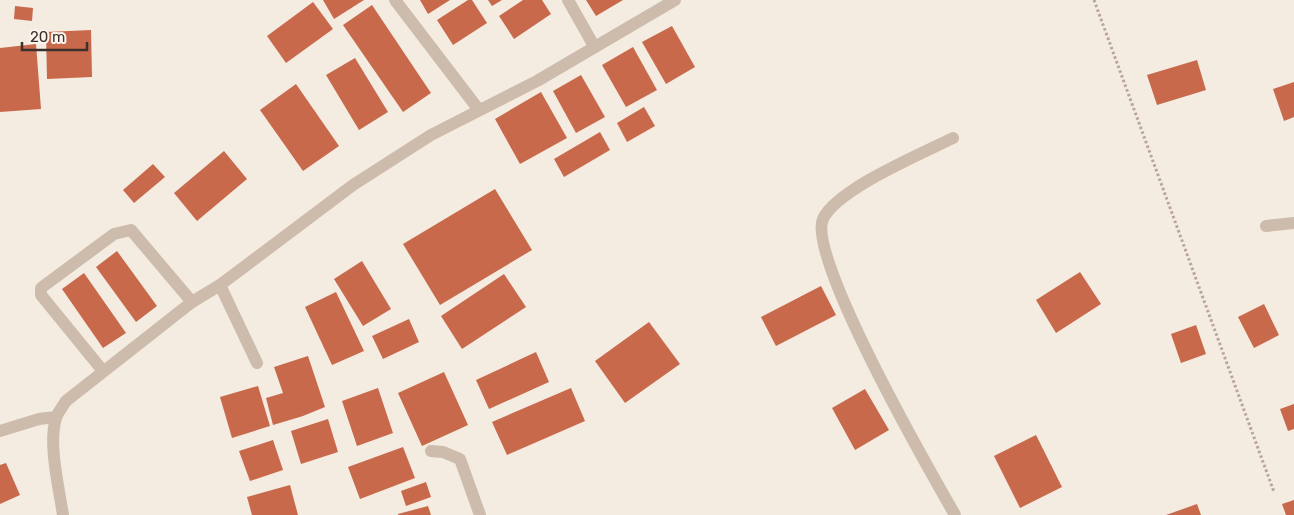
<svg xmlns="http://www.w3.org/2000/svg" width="1294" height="515" viewBox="0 0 1294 515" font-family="Rubik,sans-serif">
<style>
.building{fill:#c8694b}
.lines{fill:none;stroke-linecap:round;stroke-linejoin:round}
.path{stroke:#b9a596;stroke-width:3;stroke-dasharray:2.5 2.5;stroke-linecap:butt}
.minor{stroke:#cdbbac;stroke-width:12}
</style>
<rect width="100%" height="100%" fill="#f4ebe1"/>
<g class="building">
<path d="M 323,0 L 364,0 L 334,19 Z"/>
<path d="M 420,0 L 450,0 L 428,14 Z"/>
<path d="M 468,0 L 472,0 L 487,23 L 453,45 L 437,20 Z"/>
<path d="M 488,0 L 502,0 L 492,6 Z"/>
<path d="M 523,0 L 542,0 L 551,14 L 514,39 L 499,16 Z"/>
<path d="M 586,0 L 623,0 L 596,16 Z"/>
<path d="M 313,2 L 333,29 L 286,63 L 267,36 Z"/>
<path d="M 372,5 L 431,93 L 403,112 L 343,25 Z"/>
<path d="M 15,6 L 33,8 L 32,21 L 14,19 Z"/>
<path d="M 672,26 L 695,67 L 666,84 L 642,42 Z"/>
<path d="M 91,30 L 92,77 L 47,79 L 46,32 Z"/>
<path d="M 36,44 L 41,109 L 0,112 L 0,48 Z"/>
<path d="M 633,47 L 657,90 L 626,107 L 602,65 Z"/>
<path d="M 355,58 L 388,112 L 359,130 L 326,75 Z"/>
<path d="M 1197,60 L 1206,90 L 1157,105 L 1147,75 Z"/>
<path d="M 581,75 L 605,117 L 576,133 L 553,91 Z"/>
<path d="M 1294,82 L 1294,117 L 1284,121 L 1273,89 Z"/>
<path d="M 296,84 L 339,146 L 303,171 L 260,110 Z"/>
<path d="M 541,92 L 567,138 L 520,164 L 495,119 Z"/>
<path d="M 644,107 L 655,126 L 627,142 L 617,123 Z"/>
<path d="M 600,132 L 610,150 L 564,177 L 554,159 Z"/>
<path d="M 224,151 L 247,179 L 197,221 L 174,193 Z"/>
<path d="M 153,164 L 165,177 L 134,203 L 123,190 Z"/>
<path d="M 495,189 L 532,250 L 440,305 L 403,244 Z"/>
<path d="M 117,251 L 157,306 L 136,322 L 96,267 Z"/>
<path d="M 362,261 L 391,309 L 363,326 L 334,279 Z"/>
<path d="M 1080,272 L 1101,304 L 1056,333 L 1036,300 Z"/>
<path d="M 84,273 L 126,333 L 103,348 L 62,289 Z"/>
<path d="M 504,274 L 526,307 L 462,349 L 441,316 Z"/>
<path d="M 821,286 L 836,315 L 776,346 L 761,317 Z"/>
<path d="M 336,292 L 364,351 L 332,365 L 305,307 Z"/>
<path d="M 1264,304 L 1279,335 L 1254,348 L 1238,317 Z"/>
<path d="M 409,319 L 419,342 L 383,359 L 372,336 Z"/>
<path d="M 649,322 L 680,364 L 625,403 L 595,361 Z"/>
<path d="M 1196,325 L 1206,354 L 1181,363 L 1171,334 Z"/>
<path d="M 536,352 L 549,382 L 489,409 L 476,380 Z"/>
<path d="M 308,356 L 325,407 L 303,416 L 273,425 L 266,398 L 283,393 L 274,367 Z"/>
<path d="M 444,372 L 468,425 L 422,446 L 398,393 Z"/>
<path d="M 258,386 L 270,426 L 232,438 L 220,397 Z"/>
<path d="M 378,388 L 393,433 L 357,446 L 342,401 Z"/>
<path d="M 571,388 L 585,421 L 507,455 L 492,422 Z"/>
<path d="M 865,389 L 889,430 L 855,450 L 832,408 Z"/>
<path d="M 1294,404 L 1294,429 L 1288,431 L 1280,409 Z"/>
<path d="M 328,419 L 338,452 L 301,464 L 291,431 Z"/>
<path d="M 1036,435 L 1062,487 L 1020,508 L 994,456 Z"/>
<path d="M 273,440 L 283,470 L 250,481 L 239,451 Z"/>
<path d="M 403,447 L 415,478 L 360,499 L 348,467 Z"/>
<path d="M 6,463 L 20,495 L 0,504 L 0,465 Z"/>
<path d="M 426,482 L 431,497 L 406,506 L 401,491 Z"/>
<path d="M 290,485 L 298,515 L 252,515 L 247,497 Z"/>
<path d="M 1294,500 L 1294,515 L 1286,515 L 1282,504 Z"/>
<path d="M 1197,504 L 1201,515 L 1166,515 Z"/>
<path d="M 428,506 L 431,515 L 398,515 L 398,514 Z"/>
</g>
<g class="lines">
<path class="path" d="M 1094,0 L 1274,492"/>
<g class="minor">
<path d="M 395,0 L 479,110"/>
<path d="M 568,0 L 594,46"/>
<path d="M 953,138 C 921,154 837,189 823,219 C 806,256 931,473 955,515"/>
<path d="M 1266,226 L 1294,223"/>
<path d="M 220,285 L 257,363"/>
<path d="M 103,371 L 41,295 L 41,288 L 114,234 L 131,230 L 192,302"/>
<path d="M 0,431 L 39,419 L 56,417"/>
<path d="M 431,451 L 443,452 L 460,459 L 480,515"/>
<path d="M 63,515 C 59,488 48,444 56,418 C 58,412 63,406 66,401 L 192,302 L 220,285 L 353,185 L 431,135 L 537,81 L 675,0"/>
</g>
</g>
<path d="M22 42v8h65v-8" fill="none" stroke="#3b302b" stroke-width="2.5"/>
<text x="30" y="42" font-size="15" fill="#3b302b" stroke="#fbf5ee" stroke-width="4" paint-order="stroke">20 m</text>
</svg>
